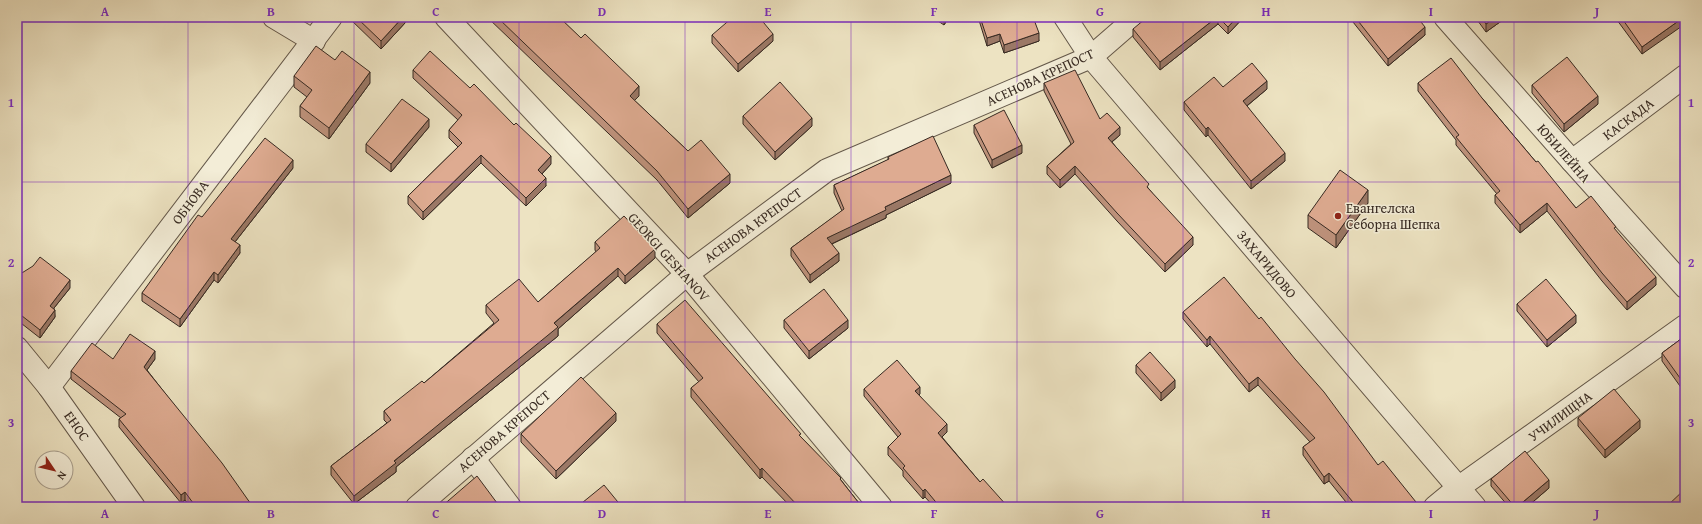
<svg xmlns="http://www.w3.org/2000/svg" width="1702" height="524" viewBox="0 0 1702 524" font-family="'Gentium Book Plus',serif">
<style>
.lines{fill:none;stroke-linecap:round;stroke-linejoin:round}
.street-casing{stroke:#64584a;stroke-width:24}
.street{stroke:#f3edd7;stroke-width:22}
.wall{fill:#bf937d;stroke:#372a22}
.shaded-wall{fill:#9b7866;stroke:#372a22}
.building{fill:#deab91;stroke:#372a22}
.grid{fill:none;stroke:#7b2cbf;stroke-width:1;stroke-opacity:0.55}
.poi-dot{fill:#8f2418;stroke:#f3edd7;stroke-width:1.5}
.labels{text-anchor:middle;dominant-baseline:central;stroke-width:3;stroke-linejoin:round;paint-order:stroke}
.street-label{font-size:14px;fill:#372a22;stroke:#f3edd7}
.poi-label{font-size:14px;fill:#372a22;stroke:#f3edd7;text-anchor:start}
.neatline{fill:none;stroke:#7b2cbf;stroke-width:1.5}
.grid-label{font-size:13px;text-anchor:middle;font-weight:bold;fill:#7b2cbf}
</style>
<rect width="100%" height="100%" fill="#ede3c2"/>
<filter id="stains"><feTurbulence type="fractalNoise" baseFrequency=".005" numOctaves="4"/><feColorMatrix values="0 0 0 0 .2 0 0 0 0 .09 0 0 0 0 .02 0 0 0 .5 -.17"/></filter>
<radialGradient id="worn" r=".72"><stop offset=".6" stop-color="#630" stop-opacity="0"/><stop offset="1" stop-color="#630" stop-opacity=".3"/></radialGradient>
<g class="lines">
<defs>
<g id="street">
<path d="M 274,17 L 314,41"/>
<path d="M 446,17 L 687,274 L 881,507"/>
<path d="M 1065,17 L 1091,57 L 1475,507"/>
<path d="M 1445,17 L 1572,161 L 1685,287"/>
<path d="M 1572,161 L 1685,76"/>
<path d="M 17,348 L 49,387 L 134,507"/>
<path d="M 49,387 L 331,17"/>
<path d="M 473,458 L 510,507"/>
<path d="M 417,507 L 687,274 L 827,170 L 1091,57 L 1137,17"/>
<path d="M 1435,507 L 1458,488 L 1685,326"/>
</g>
</defs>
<use href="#street" class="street-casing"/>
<use href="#street" class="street"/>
</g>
<g class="wall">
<path d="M 349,17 L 405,17 L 405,23 L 381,49 L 349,18 Z"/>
<path d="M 468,17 L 478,17 L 473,22 Z"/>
<path d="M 487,17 L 559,17 L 639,96 L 634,100 L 688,151 L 730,183 L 688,218 L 657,180 Z"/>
<path d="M 932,17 L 949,17 L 944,25 Z"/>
<path d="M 978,17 L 1033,17 L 1039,41 L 1004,53 L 1000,41 L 987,46 Z"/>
<path d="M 1191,17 L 1244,17 L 1228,34 L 1218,24 L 1160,70 L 1133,37 L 1133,29 L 1186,22 Z"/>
<path d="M 1349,17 L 1417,17 L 1425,35 L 1388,66 Z"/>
<path d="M 1475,17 L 1507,17 L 1486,32 Z"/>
<path d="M 1617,17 L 1685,17 L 1642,54 L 1617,20 Z"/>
<path d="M 712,35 L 773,41 L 738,72 L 712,43 Z"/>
<path d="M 335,60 L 370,83 L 329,139 L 300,117 L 300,106 L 307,97 L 294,87 L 294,76 Z"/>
<path d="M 413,70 L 551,164 L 542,174 L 546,186 L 526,206 L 481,163 L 423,220 L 408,204 L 408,196 L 458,147 L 449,138 L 449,130 L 458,120 L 413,78 Z"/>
<path d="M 1044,83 L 1100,119 L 1120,135 L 1112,142 L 1193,245 L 1165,272 L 1117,221 L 1075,174 L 1060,188 L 1047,174 L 1047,166 L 1071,144 L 1044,91 Z"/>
<path d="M 1418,83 L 1482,98 L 1536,162 L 1576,208 L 1616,231 L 1656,285 L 1627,310 L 1602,281 L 1547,211 L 1520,233 L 1495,203 L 1495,195 L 1497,194 L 1456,145 L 1456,140 L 1418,91 Z"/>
<path d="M 1532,85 L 1598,104 L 1564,132 L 1532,93 Z"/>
<path d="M 1223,87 L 1267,89 L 1247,106 L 1285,161 L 1251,189 L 1208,135 L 1206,137 L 1184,110 L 1184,102 Z"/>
<path d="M 743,116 L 812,126 L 775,160 L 743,124 Z"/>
<path d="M 974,125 L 1022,153 L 992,168 L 974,133 Z"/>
<path d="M 429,127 L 391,172 L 366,152 L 366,144 Z"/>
<path d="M 888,157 L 951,183 L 886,215 L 886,218 L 832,244 L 839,261 L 810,283 L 791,256 L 791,248 L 842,211 L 834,193 L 834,185 L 888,160 Z"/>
<path d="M 293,168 L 235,242 L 240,253 L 218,283 L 214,280 L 180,327 L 142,301 L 142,293 L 202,217 Z"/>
<path d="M 1368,203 L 1336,248 L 1308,228 L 1308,215 Z"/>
<path d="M 595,242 L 655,258 L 625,284 L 618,276 L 558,329 L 558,336 L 396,467 L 396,472 L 354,504 L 331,475 L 331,466 L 387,423 L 384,420 L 384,411 L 424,383 L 494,323 L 486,313 L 486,305 L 538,302 L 596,252 L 595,250 Z"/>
<path d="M 17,276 L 70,288 L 54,308 L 55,317 L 40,338 L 17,320 Z"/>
<path d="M 1517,304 L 1576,323 L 1547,347 L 1517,311 Z"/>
<path d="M 1183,312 L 1378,465 L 1420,507 L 1350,507 L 1329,481 L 1324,484 L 1303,455 L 1303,447 L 1310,442 L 1258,385 L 1249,392 L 1210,344 L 1207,347 L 1183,319 Z"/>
<path d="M 784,320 L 848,328 L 809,359 L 784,328 Z"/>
<path d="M 657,324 L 801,437 L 841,480 L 862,507 L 791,507 L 762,477 L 760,479 L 691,397 L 691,388 L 699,382 L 657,333 Z"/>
<path d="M 1685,336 L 1685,393 L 1662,361 L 1662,353 Z"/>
<path d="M 113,359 L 155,359 L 147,370 L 253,507 L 190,507 L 185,500 L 181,503 L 119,427 L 119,419 L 121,418 L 71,379 L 71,371 Z"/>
<path d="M 1136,365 L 1175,388 L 1161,401 L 1136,373 Z"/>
<path d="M 864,389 L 920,394 L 919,395 L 947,432 L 942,437 L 980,482 L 1008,507 L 934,507 L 925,497 L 923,499 L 903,476 L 903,471 L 888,455 L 888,447 L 898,437 L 864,396 Z"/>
<path d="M 1578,418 L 1640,428 L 1605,458 L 1578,426 Z"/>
<path d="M 616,421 L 556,479 L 521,442 L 521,434 Z"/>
<path d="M 1491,479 L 1549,488 L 1527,507 L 1509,507 L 1491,486 Z"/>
</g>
<g class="shaded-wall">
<path d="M 403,17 L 405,17 L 405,23 L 381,49 L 381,41 Z"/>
<path d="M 473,17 L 478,17 L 473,22 Z"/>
<path d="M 944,17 L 949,17 L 944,25 Z"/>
<path d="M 1217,17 L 1218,17 L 1218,24 L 1160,70 L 1160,62 Z"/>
<path d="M 1237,17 L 1244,17 L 1228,34 L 1228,27 Z"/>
<path d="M 1496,17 L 1507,17 L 1486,32 L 1486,24 Z"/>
<path d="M 1684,17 L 1685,17 L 1685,24 L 1642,54 L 1642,47 Z"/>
<path d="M 1425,27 L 1425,35 L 1388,66 L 1388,59 Z"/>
<path d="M 1039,33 L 1039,41 L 1004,53 L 1004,45 Z"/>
<path d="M 773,34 L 773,41 L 738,72 L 738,64 Z"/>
<path d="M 1000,34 L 1000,41 L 987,46 L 987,38 Z"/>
<path d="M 370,72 L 370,83 L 329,139 L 329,128 Z"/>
<path d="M 1267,81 L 1267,89 L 1243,109 L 1243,101 Z"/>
<path d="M 639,86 L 639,96 L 630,105 L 630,96 Z"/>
<path d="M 1598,96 L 1598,104 L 1564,132 L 1564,124 Z"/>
<path d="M 812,118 L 812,126 L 775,160 L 775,152 Z"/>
<path d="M 429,119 L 429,127 L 391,172 L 391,164 Z"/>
<path d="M 1120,127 L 1120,135 L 1108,145 L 1108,138 Z"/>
<path d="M 1208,127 L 1208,135 L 1206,137 L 1206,129 Z"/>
<path d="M 1022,145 L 1022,153 L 992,168 L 992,160 Z"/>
<path d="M 1285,153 L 1285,161 L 1251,189 L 1251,181 Z"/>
<path d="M 481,155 L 481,163 L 423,220 L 423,212 Z"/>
<path d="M 551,156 L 551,164 L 538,178 L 538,170 Z"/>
<path d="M 293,160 L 293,168 L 231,247 L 231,239 Z"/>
<path d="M 1075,166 L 1075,174 L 1060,188 L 1060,180 Z"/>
<path d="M 730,174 L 730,183 L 688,218 L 688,209 Z"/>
<path d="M 951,175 L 951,183 L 886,215 L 886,218 L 827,246 L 827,238 L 885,207 Z"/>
<path d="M 546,178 L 546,186 L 526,206 L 526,198 Z"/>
<path d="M 1368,190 L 1368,203 L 1336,248 L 1336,235 Z"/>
<path d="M 1547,203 L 1547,211 L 1520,233 L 1520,225 Z"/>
<path d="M 1193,237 L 1193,245 L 1165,272 L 1165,264 Z"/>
<path d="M 240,245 L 240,253 L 218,283 L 218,275 Z"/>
<path d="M 655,249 L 655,258 L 625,284 L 625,276 Z"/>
<path d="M 839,253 L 839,261 L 810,283 L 810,275 Z"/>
<path d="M 618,268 L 618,276 L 558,329 L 558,336 L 396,467 L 396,472 L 354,504 L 354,496 Z"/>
<path d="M 214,272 L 214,280 L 180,327 L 180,319 Z"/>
<path d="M 1656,277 L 1656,285 L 1627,310 L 1627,302 Z"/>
<path d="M 70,280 L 70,288 L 50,313 L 50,306 Z"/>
<path d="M 55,310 L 55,317 L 40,338 L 40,330 Z"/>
<path d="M 1576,315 L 1576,323 L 1547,347 L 1547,340 Z"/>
<path d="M 848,320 L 848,328 L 809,359 L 809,351 Z"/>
<path d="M 1210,336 L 1210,344 L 1207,347 L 1207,340 Z"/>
<path d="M 155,351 L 155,359 L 144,374 L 144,367 Z"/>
<path d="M 1258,377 L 1258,385 L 1249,392 L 1249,384 Z"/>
<path d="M 1175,380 L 1175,388 L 1161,401 L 1161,393 Z"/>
<path d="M 920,387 L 920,394 L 915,399 L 915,391 Z"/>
<path d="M 616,413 L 616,421 L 556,479 L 556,471 Z"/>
<path d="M 1640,420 L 1640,428 L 1605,458 L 1605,450 Z"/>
<path d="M 947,424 L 947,432 L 938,441 L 938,433 Z"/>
<path d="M 762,468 L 762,477 L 760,479 L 760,470 Z"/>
<path d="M 1329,473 L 1329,481 L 1324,484 L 1324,477 Z"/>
<path d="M 1549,480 L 1549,488 L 1527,507 L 1517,507 Z"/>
<path d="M 925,489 L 925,497 L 923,499 L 923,491 Z"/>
<path d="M 185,492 L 185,500 L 181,503 L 181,495 Z"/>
</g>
<g class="building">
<path d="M 356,17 L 403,17 L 381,41 Z"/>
<path d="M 497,17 L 559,17 L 581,38 L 585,34 L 639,86 L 630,96 L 688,151 L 701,140 L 730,174 L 688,209 L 657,171 Z"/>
<path d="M 733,17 L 759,17 L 773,34 L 738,64 L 712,35 Z"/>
<path d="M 980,17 L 1033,17 L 1039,33 L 1004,45 L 1000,34 L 987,38 Z"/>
<path d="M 1146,17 L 1183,17 L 1186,22 L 1191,17 L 1217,17 L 1160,62 L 1133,29 L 1145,19 Z"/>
<path d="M 1218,17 L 1237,17 L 1228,27 Z"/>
<path d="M 1355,17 L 1417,17 L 1425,27 L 1388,59 Z"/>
<path d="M 1481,17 L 1496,17 L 1486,24 Z"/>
<path d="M 1621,17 L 1684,17 L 1642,47 Z"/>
<path d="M 316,46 L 335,60 L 342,51 L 370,72 L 329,128 L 300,106 L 312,90 L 294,76 Z"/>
<path d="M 430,51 L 470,88 L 474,84 L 514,125 L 516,123 L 551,156 L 538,170 L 546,178 L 526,198 L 481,155 L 423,212 L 408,196 L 462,143 L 449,130 L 462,115 L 413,70 Z"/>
<path d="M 1567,57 L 1598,96 L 1564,124 L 1532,85 Z"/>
<path d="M 1451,58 L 1482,98 L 1536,162 L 1538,161 L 1576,208 L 1591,196 L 1616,227 L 1614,228 L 1656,277 L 1627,302 L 1602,273 L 1547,203 L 1520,225 L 1495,195 L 1500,191 L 1456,137 L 1459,135 L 1418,83 Z"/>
<path d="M 1252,63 L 1267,81 L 1243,101 L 1285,153 L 1251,181 L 1208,127 L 1206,129 L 1184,102 L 1214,77 L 1223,87 Z"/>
<path d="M 1075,70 L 1100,119 L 1107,113 L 1120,127 L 1108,138 L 1149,184 L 1147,187 L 1193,237 L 1165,264 L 1117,213 L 1075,166 L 1060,180 L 1047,166 L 1074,142 L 1044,83 Z"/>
<path d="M 780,82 L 812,118 L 775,152 L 743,116 Z"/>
<path d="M 402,99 L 429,119 L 391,164 L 366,144 Z"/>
<path d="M 1004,110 L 1022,145 L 992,160 L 974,125 Z"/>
<path d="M 933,136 L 951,175 L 885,207 L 886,210 L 827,238 L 839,253 L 810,275 L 791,248 L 844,209 L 834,185 L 889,159 L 888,157 Z"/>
<path d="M 265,138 L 293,160 L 231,239 L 240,245 L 218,275 L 214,272 L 180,319 L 142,293 L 198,215 L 202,217 Z"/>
<path d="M 1340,170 L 1368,190 L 1336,235 L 1308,215 Z"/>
<path d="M 624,216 L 655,249 L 625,276 L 618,268 L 554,323 L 558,327 L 394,461 L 396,463 L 354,496 L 331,466 L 391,420 L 384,411 L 422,381 L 424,383 L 499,320 L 486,305 L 519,279 L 538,302 L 600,248 L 595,242 Z"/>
<path d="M 40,257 L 70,280 L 50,306 L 55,310 L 40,330 L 17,312 L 17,276 L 33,266 Z"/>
<path d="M 1224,277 L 1259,319 L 1261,317 L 1295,359 L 1324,392 L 1378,465 L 1383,461 L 1420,507 L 1357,507 L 1329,473 L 1324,477 L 1303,447 L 1315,438 L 1258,377 L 1249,384 L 1210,336 L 1207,340 L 1183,312 Z"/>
<path d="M 1546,279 L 1576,315 L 1547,340 L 1517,304 Z"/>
<path d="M 824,289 L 848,320 L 809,351 L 784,320 Z"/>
<path d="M 685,300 L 801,434 L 799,435 L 841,478 L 840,479 L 862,507 L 799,507 L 762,468 L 760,470 L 691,388 L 703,378 L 657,324 Z"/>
<path d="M 130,334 L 155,351 L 144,367 L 222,463 L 253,507 L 196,507 L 185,492 L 181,495 L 119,419 L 126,414 L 71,371 L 92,343 L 113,359 Z"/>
<path d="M 1685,336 L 1685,385 L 1662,353 Z"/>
<path d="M 1150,352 L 1175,380 L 1161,393 L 1136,365 Z"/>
<path d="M 897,360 L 920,387 L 915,391 L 947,424 L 938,433 L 980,482 L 983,479 L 1008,507 L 940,507 L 925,489 L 923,491 L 903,468 L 905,466 L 888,447 L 901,434 L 864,389 Z"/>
<path d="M 581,377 L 616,413 L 556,471 L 521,434 Z"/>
<path d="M 1614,389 L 1640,420 L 1605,450 L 1578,418 Z"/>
<path d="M 1525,451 L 1549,480 L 1517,507 L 1515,507 L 1491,479 Z"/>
<path d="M 477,476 L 500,507 L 441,507 Z"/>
<path d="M 604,485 L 622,507 L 577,507 Z"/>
<path d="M 1685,489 L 1685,507 L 1666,507 Z"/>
</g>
<path class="grid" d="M 188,17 L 188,507M 354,17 L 354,507M 519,17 L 519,507M 685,17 L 685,507M 851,17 L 851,507M 1017,17 L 1017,507M 1183,17 L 1183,507M 1348,17 L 1348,507M 1514,17 L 1514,507M 17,182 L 1685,182M 17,342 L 1685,342"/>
<circle class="poi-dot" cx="1338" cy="216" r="4"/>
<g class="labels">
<g class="street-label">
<text transform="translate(1040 77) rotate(-25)">АСЕНОВА КРЕПОСТ</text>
<text transform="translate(1628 119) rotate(-37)">КАСКАДА</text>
<text transform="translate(1564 153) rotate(49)">ЮБИЛЕЙНА</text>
<text transform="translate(190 202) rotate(-53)">ОБНОВА</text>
<text transform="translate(753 225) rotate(-36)">АСЕНОВА КРЕПОСТ</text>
<text transform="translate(669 257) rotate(48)">GEORGI GESHANOV</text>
<text transform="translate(1267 264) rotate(50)">ЗАХАРИДОВО</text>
<text transform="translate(1560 416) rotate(-36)">УЧИЛИЩНА</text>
<text transform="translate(77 426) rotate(55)">ЕНОС</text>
<text transform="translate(504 431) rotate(-41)">АСЕНОВА КРЕПОСТ</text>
</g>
<g class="poi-label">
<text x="1346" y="208">Евангелска<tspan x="1346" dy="16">Себорна Шепка</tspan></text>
</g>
</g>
<rect width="1702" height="524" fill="none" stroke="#ede3c2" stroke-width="44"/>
<g transform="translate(54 470) rotate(125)"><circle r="19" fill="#f3edd7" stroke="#a89f8f"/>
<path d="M0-3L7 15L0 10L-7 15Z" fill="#8f2418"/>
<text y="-6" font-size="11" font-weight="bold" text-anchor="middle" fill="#372a22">N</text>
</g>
<rect x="22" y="22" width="1658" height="480" class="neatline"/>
<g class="grid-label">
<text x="105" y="16">A</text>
<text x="271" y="16">B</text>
<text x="436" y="16">C</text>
<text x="602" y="16">D</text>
<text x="768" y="16">E</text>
<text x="934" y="16">F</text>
<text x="1100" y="16">G</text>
<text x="1266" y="16">H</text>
<text x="1431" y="16">I</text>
<text x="1597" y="16">J</text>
<text x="11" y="107">1</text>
<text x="1691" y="107">1</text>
<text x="11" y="267">2</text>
<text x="1691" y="267">2</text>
<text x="11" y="427">3</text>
<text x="1691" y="427">3</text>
<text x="105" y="518">A</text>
<text x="271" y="518">B</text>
<text x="436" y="518">C</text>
<text x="602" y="518">D</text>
<text x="768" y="518">E</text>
<text x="934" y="518">F</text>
<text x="1100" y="518">G</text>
<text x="1266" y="518">H</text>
<text x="1431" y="518">I</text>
<text x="1597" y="518">J</text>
</g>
<rect width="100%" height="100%" filter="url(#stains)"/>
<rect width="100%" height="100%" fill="url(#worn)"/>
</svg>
